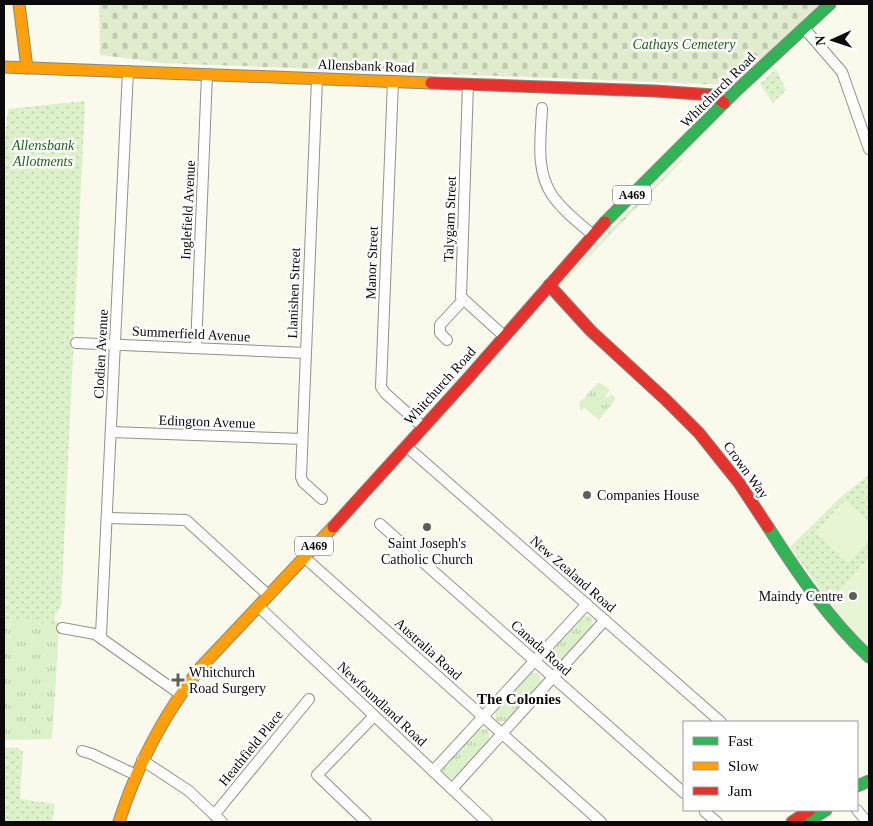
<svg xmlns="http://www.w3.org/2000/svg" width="873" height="826" viewBox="0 0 873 826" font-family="'Times New Roman',serif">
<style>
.grass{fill:url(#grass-tufts)}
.cemetery{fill:url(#cemetery-stones)}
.park{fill:url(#park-dots)}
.pitch{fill:#e8f5d4}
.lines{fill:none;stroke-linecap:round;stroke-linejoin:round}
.street-casing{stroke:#92928c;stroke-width:12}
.fast-casing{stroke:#888882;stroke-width:13}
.slow-casing{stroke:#888882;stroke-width:13}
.jam-casing{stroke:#888882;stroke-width:13}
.street{stroke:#fefefc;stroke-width:10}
.fast{stroke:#30b455;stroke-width:11}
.slow{stroke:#ff9f0a;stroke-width:11}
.jam{stroke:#e5322d;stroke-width:11}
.poi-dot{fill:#5e5e59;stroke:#fff;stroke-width:2}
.labels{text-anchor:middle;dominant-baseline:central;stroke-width:5;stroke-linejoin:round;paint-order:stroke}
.shield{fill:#fff;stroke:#545454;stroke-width:1}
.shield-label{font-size:12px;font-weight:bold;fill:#0a0a0a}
.park-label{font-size:14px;font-style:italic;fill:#1c6417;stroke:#fff}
.street-label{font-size:14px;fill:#0a0a0a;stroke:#fff}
.poi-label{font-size:14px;fill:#0a0a0a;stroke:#fff;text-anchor:start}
.neighbourhood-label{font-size:15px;font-weight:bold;fill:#0a0a0a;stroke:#fff}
</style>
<defs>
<pattern id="grass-tufts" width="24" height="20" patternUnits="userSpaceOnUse" patternTransform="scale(1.25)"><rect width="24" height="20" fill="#dcf1ca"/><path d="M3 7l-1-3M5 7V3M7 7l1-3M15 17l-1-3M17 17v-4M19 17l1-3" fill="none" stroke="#bbcdac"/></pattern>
<pattern id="cemetery-stones" width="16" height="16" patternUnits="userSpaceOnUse" patternTransform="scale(1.25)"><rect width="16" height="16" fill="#e1eccf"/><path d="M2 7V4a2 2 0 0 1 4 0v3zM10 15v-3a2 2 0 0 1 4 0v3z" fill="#c0c9b0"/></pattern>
<pattern id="park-dots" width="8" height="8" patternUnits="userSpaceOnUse" patternTransform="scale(1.25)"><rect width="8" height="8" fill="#dcf1ca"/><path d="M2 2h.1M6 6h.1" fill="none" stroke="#bbcdac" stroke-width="1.8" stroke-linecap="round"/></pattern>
</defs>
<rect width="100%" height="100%" fill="#f9f9ec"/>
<g class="grass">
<path d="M 682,159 L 683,160 L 568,278 L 567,277 L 626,214 Z"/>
<path d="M 598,383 L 602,384 L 610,390 L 605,396 L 607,398 L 611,394 L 615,397 L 615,400 L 599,420 L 584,407 L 581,411 L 579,403 Z"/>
<path d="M 580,616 L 588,616 L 591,617 L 593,628 L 559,665 L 552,666 L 548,664 L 546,654 Z"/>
<path d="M 4,619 L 49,623 L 59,629 L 52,739 L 4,740 Z"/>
<path d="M 533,672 L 539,674 L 542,684 L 508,721 L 496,721 L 495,710 L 529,673 Z"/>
<path d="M 478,729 L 486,729 L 488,731 L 490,741 L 457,778 L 447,778 L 443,773 L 444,764 Z"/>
</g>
<path class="cemetery" d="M 99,4 L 820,4 L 734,84 L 731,85 L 163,63 L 100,55 Z"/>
<g class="park">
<path d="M 776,69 L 786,90 L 773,103 L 760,84 Z"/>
<path d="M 85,101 L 61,607 L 55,615 L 55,620 L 60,624 L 59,629 L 49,623 L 4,619 L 4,150 L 8,109 Z"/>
<path d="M 869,475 L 869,557 L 830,603 L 790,547 L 842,496 Z"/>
<path d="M 4,748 L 18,748 L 19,750 L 23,750 L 20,799 L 55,804 L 52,822 L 4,822 Z"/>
</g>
<g class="pitch">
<path d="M 845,500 L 869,522 L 869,540 L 848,563 L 815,532 Z"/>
<path d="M 869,557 L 869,648 L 839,615 L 830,603 Z"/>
</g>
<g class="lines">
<defs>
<g id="street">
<path d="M 804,28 L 842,72 L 869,149"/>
<path d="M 317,79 L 301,477 L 303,482 L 322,499"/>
<path d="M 393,81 L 381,387 L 385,393 L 423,427"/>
<path d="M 468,84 L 461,297 L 504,336"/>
<path d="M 542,108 C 541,136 535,170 552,195 C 562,210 579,223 593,235"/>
<path d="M 447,340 L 440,333 L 440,325 L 463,300"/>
<path d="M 76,343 L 306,353"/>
<path d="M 196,348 L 207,74"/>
<path d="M 111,432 L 302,439"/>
<path d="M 406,446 L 721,722"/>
<path d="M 107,518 L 186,520 L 268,595"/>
<path d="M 380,524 L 684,793"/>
<path d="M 304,557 L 601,822"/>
<path d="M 258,606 L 487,822"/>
<path d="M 62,628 L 95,634 L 180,694"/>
<path d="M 102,639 L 101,635 L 128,71"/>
<path d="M 82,751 L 92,754 L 136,775"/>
<path d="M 142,760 L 189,791 L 222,822"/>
<path d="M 433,771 L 587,604"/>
<path d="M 452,789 L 605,620"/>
<path d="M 857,810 L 867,822"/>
<path d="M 705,812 L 717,822"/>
<path d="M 214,815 L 309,699"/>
<path d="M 366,822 L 317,775 L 374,716"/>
</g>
<g id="fast">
<path d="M 605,222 L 737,90 L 830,4"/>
<path d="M 768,527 C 798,574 828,618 869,657"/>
<path d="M 857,786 L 869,781"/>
<path d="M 807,822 L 826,810"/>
</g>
<g id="slow">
<path d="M 19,4 L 27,68"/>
<path d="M 4,67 L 431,83"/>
<path d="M 119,822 C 137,765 164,714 201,667 L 333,527"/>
</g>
<g id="jam">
<path d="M 431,83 L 655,91 L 714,95 L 724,103"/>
<path d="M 549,285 L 591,331 L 666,400 L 699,433 L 739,483 L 768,527"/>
<path d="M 333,527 L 469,377 L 605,222"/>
<path d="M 792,822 L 810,810"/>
</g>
</defs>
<use href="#street" class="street-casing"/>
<use href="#fast" class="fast-casing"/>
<use href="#slow" class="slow-casing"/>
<use href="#jam" class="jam-casing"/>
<use href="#street" class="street"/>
<use href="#fast" class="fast"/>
<use href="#slow" class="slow"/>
<use href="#jam" class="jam"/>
</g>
<g class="poi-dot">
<circle cx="587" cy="495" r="5"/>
<circle cx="427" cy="527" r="5"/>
<circle cx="853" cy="596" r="5"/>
<path d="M175.5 672.5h5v5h5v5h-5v5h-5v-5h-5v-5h5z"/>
</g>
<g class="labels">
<g class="shield">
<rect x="613" y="185.5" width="38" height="19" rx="4"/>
<rect x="295" y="536.5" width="38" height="19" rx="4"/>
</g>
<g class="shield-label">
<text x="632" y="195">A469</text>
<text x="314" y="546">A469</text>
</g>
<g class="park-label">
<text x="684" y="44">Cathays Cemetery</text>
<text x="43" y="145">Allensbank<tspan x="43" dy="16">Allotments</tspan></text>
</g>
<g class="street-label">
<text transform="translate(366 66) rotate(2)">Allensbank Road</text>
<text transform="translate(718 90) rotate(-45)">Whitchurch Road</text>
<text transform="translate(188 210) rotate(-87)">Inglefield Avenue</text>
<text transform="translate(450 219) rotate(-88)">Talygarn Street</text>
<text transform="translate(372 263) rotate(-88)">Manor Street</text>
<text transform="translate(294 293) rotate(-88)">Llanishen Street</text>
<text transform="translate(191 334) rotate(3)">Summerfield Avenue</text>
<text transform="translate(101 354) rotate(-87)">Clodien Avenue</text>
<text transform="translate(440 386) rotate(-48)">Whitchurch Road</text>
<text transform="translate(207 422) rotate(2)">Edington Avenue</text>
<text transform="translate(746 470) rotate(54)">Crown Way</text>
<text transform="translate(573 574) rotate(41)">New Zealand Road</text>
<text transform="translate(541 648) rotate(42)">Canada Road</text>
<text transform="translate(428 649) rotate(42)">Australia Road</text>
<text transform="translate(382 704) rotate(43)">Newfoundland Road</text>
<text transform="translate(251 748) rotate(-51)">Heathfield Place</text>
</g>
<g class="poi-label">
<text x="597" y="495">Companies House</text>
<text x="427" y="543" text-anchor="middle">Saint Joseph's<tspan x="427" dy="16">Catholic Church</tspan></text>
<text x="843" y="596" text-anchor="end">Maindy Centre</text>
<text x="189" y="672">Whitchurch<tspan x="189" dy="16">Road Surgery</tspan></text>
</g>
<g class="neighbourhood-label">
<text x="519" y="699">The Colonies</text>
</g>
</g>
<rect width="873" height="826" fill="none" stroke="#0a0a0a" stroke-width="10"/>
<rect x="683" y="721" width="175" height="90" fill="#ffffff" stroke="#9d9d9d"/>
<rect x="693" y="737" width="25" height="8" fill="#30b455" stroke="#9d9d9d"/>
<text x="728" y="746" font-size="15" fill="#0a0a0a">Fast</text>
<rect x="693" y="762" width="25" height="8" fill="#ff9f0a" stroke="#9d9d9d"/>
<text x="728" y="771" font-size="15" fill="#0a0a0a">Slow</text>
<rect x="693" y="787" width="25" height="8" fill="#e5322d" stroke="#9d9d9d"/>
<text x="728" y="796" font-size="15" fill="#0a0a0a">Jam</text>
<g transform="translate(833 40) rotate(267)" stroke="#ffffff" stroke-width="4" paint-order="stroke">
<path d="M0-4L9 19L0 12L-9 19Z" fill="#0a0a0a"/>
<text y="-8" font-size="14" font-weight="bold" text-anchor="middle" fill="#0a0a0a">N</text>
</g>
</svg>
